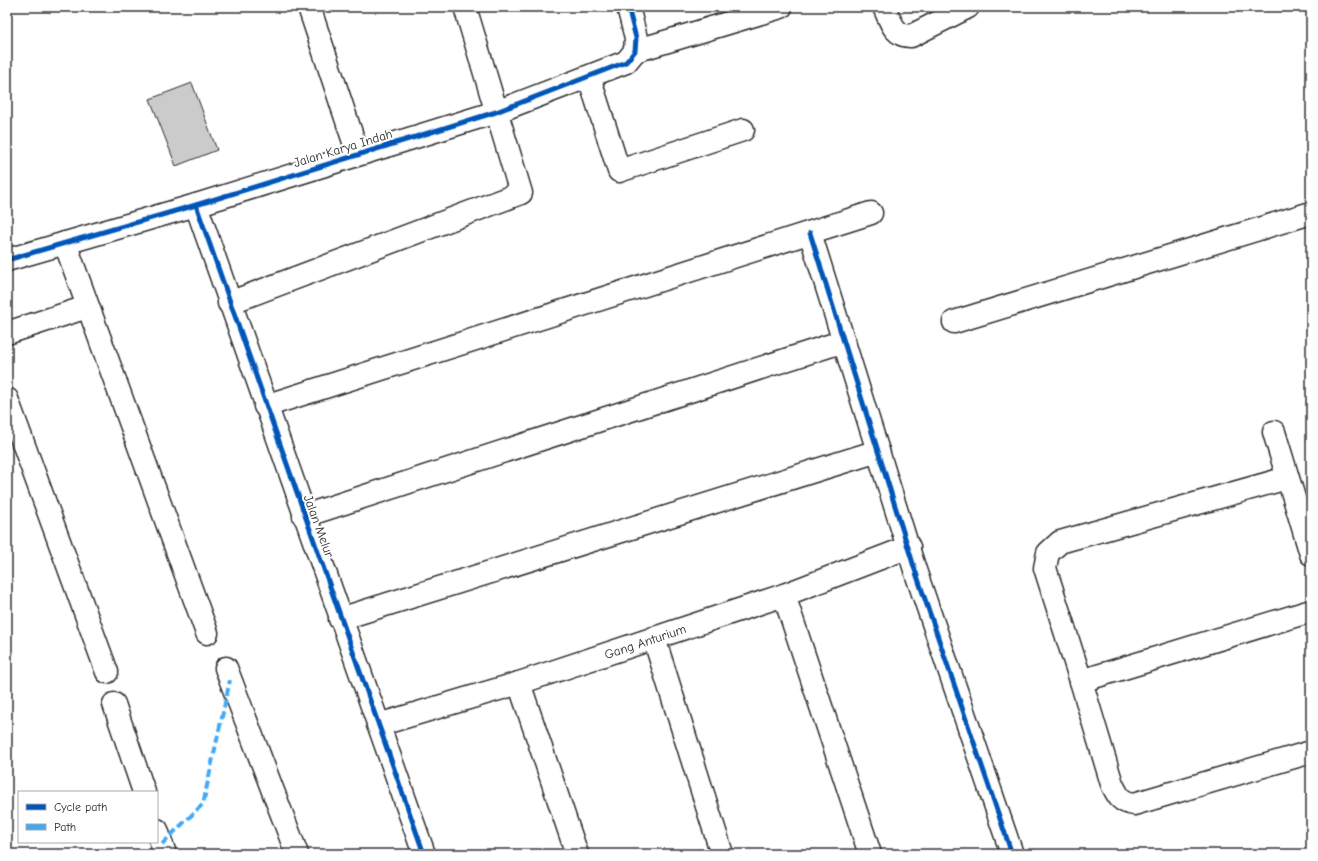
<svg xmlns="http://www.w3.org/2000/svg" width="1318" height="861" viewBox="0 0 1318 861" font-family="'Comic Neue',sans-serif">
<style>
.building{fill:#cbcbcb;stroke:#2b2b2b}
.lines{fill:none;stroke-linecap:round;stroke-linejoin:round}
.street-casing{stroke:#2b2b2b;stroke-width:25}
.street{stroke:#fff;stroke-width:22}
.quiet{stroke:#3fa9f5;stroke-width:4;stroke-dasharray:8 4;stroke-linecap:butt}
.cycleway-casing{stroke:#fff;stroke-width:8}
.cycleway{stroke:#0057b8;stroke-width:5}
.labels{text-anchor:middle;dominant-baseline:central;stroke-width:4;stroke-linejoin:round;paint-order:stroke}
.street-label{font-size:13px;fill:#2b2b2b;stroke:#fff}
</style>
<rect width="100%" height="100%" fill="#fff"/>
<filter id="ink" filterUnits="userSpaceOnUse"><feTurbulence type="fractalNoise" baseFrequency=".025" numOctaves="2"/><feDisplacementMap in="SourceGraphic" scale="8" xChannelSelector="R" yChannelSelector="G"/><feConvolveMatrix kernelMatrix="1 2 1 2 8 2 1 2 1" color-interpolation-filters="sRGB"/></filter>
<g filter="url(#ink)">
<path class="building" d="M 192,83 L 217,150 L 176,166 L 150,99 Z"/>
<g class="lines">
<defs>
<g id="street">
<path d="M 309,7 L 358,154"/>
<path d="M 884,7 C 890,20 894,37 911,36 L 968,7"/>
<path d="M 635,51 L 781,7"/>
<path d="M 589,77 L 619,171 L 743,130"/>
<path d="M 196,205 L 424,854"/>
<path d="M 810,233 L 915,570 L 1012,854"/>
<path d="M 65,243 L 207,633"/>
<path d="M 7,260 L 196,205 L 496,112 L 626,62 L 635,51 L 636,38 L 628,7"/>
<path d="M 229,303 L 521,193 L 465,7"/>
<path d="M 954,322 L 1311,213"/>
<path d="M 7,333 L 87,307"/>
<path d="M 7,399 L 107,672"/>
<path d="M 265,406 L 871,213"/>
<path d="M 1274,432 L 1311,554"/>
<path d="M 304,516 L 844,341"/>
<path d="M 784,595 L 870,854"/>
<path d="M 1311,611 L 1081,681 L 1112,784 C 1118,796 1120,802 1134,804 L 1311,752"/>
<path d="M 340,619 L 878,451"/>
<path d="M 654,638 L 722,854"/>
<path d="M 226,668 L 297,854"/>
<path d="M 1081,681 L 1045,568 L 1048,553 L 1060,542 L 1287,478"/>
<path d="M 519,683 L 577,854"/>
<path d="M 114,704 L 144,792"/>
<path id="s1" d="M 378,725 L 519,683 L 784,595 L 909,547"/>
<path d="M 157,830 L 165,854"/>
</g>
</defs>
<use href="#street" class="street-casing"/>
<use href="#street" class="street"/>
<path class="quiet" d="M 162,844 L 203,804 L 230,680"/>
<defs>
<g id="cycleway">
<path d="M 196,205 L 424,854"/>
<path d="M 810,233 L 915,570 L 1012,854"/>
<path d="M 7,260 L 196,205 L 496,112 L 626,62 L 635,51 L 636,38 L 628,7"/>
</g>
</defs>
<use href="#cycleway" class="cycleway-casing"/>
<use href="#cycleway" class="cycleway"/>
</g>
</g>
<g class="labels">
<g class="street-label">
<text transform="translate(343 148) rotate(-17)">Jalan Karya Indah</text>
<text transform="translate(319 526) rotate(70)">Jalan Melur</text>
<text stroke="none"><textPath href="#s1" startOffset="280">Gang Anturium</textPath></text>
</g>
</g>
<rect width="1318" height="861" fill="none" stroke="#fff" stroke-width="24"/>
<rect x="12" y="12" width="1294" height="837" fill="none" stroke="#2b2b2b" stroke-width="1.5" filter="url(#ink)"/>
<rect x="18" y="791" width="140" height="52" fill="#ffffff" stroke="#aaaaaa"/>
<rect x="26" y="804" width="20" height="6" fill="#0057b8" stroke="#aaaaaa"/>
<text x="54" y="811" font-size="12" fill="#2b2b2b">Cycle path</text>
<rect x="26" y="824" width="20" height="6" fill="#3fa9f5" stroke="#aaaaaa"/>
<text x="54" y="831" font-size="12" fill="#2b2b2b">Path</text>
</svg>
